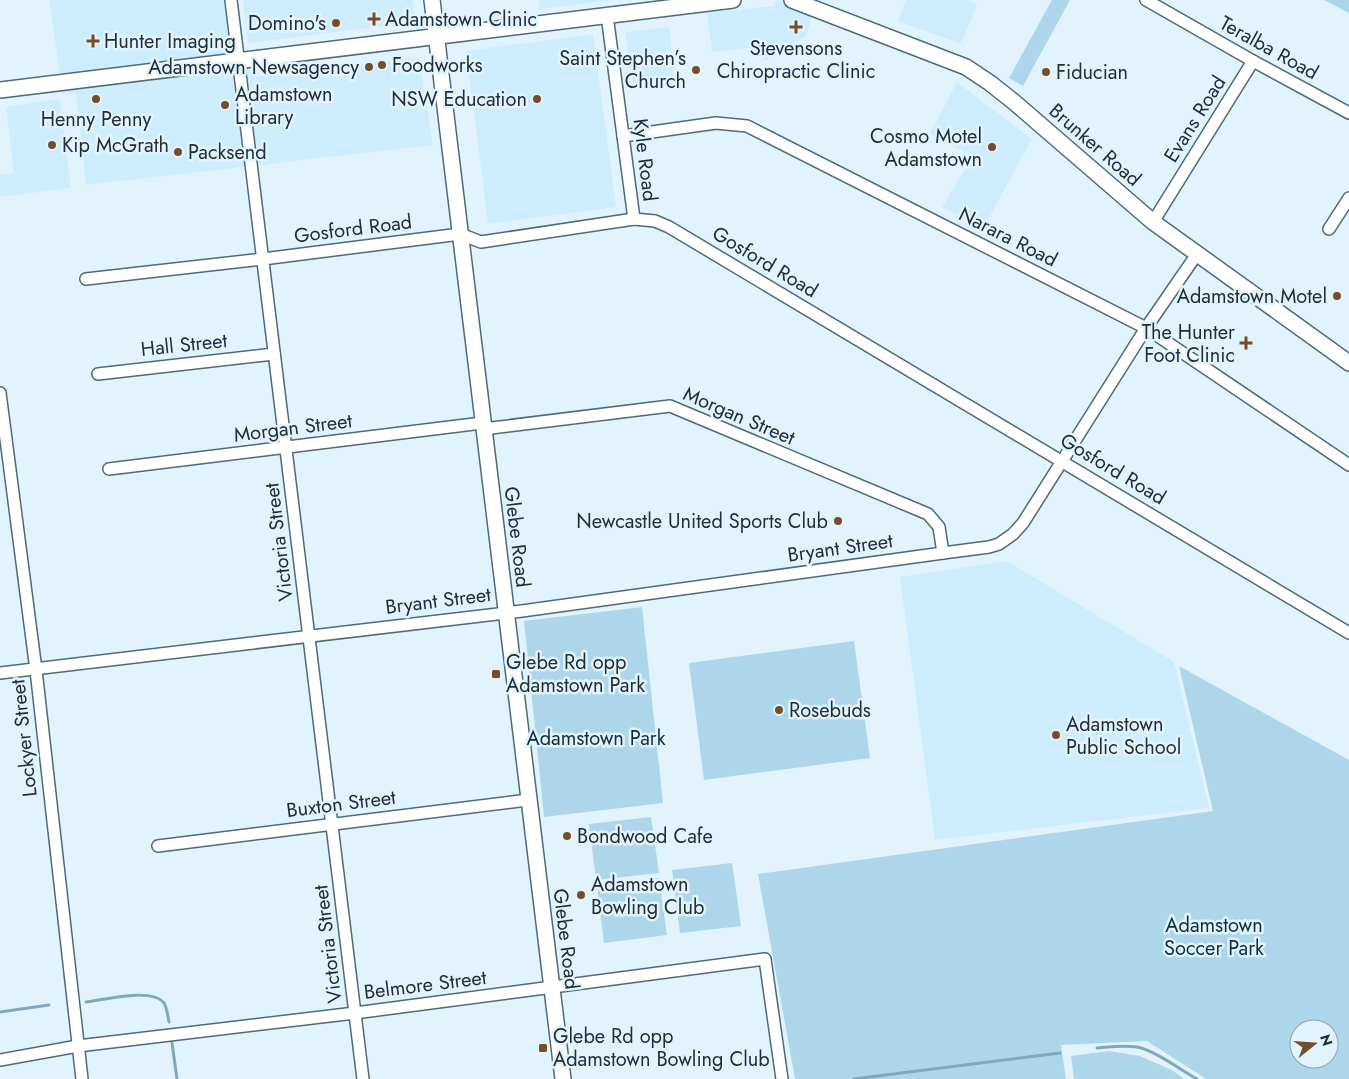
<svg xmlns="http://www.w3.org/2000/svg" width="1349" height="1079" viewBox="0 0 1349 1079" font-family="Jost,sans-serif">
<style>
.built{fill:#cdedfe}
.green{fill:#aed6eb;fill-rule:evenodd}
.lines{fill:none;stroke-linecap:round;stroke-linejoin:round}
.stream{stroke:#80a8bc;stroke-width:3}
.minor-casing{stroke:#4d6a79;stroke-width:14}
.secondary-casing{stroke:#4d6a79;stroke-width:18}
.minor{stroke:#fff;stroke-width:11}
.secondary{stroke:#fff;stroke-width:15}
.poi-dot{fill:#744d2a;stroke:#e1f4fe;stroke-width:2}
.labels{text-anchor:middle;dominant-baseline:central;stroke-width:5;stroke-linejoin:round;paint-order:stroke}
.poi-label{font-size:20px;fill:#212e34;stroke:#e1f4fe;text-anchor:start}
.street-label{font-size:20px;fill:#212e34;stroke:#e1f4fe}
.park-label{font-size:20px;fill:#0b2f3f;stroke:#e1f4fe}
</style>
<rect width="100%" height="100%" fill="#e1f4fe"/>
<g class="built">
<path d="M 49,0 L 223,0 L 253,77 L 419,57 L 433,145 L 86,185 L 76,93 L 63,94 Z"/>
<path d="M 243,0 L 413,0 L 416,22 L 248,43 Z"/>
<path d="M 538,0 L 614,0 L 539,9 Z"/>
<path d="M 776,0 L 817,0 L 806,36 L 765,61 L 757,47 L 712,52 L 707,13 L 774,6 Z"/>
<path d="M 906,0 L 968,0 L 977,5 L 961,44 L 898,21 Z"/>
<path d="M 669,27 L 675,79 L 632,84 L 625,32 Z"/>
<path d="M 593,34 L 616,207 L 488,224 L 466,51 Z"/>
<path d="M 957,82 L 1032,139 L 984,227 L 942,207 L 973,156 L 930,134 Z"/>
<path d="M 60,99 L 71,188 L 0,197 L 0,175 L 14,173 L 6,107 Z"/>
<path d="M 1007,561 L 1174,662 L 1209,808 L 935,840 L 900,577 Z"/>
</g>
<g class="green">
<path d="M 1052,0 L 1070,0 L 1023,86 L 1009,78 Z"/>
<path d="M 1325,0 L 1349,0 L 1349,13 L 1324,0 Z"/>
<path d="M 642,607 L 663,803 L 544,817 L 524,621 Z"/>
<path d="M 854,641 L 870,758 L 704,780 L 689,663 Z"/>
<path d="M 1179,666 L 1349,760 L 1349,1079 L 1206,1079 L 1147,1041 L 1061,1045 L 1066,1079 L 795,1079 L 758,874 L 1213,811 ZM 1299,1029 L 1329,1029 L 1329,1059 L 1299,1059 Z"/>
<path d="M 651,817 L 659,873 L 596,880 L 589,824 Z"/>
<path d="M 732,863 L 741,926 L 680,933 L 672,870 Z"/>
<path d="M 659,878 L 667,935 L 604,943 L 597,886 Z"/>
<path d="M 1109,1051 L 1140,1056 L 1172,1070 L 1184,1079 L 1074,1079 L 1071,1056 Z"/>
</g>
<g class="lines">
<g class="stream">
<path d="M 86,1002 C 104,1000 151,987 164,1003 C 167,1008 168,1017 169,1022"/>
<path d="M 0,1012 L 49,1005"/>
<path d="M 172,1043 L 177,1079"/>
<path d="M 1097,1048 C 1110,1047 1123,1045 1137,1047 C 1154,1050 1181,1070 1197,1079"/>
<path d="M 854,1079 L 1060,1053"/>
</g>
<defs>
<g id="minor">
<path d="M 231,0 L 363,1079"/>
<path d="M 1146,0 L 1253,61 L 1349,113"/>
<path d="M 607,15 L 634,219"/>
<path d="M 623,136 L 716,123 L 747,126 L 1146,328 L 1349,465"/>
<path d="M 1153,222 L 1253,61"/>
<path d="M 1329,229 L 1349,198"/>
<path d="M 86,279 L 263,259 L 460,234 L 481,242 L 634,219 L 655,221 L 669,227 L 1349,633"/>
<path d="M 98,374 L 274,354"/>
<path d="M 0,393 L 36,670 L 82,1079"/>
<path d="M 483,429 L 670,406 L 928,514 L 939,527 L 943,553"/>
<path d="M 109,469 L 482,423"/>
<path d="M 0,673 L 522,611 L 943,553 L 989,547 L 999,544 L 1013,534 L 1023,523 L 1146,328 L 1197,254"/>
<path d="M 158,846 L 528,800"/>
<path d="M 0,1060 L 78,1046 L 355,1013 L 765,959 L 782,1079"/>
</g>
<g id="secondary">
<path d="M 432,0 L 563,1079"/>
<path d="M 792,0 L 966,67 L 990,83 L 1014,102 L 1153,222 L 1349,363"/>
<path d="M 0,90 L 733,0"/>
</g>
</defs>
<use href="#minor" class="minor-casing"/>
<use href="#secondary" class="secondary-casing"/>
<use href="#minor" class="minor"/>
<use href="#secondary" class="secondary"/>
</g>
<g class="poi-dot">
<path d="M371.5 11.5h5v5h5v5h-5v5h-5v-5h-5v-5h5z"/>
<circle cx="336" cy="23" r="5"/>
<path d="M793.5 19.5h5v5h5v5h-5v5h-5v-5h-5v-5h5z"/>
<path d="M90.5 33.5h5v5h5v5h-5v5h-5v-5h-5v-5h5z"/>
<circle cx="382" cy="65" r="5"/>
<circle cx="369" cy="67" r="5"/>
<circle cx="696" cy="70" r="5"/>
<circle cx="1046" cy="72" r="5"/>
<circle cx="96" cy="99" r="5"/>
<circle cx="537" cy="99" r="5"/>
<circle cx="225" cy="105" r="5"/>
<circle cx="52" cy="145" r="5"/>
<circle cx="992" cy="147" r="5"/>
<circle cx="178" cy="152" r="5"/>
<circle cx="1337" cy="296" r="5"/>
<path d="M1243.5 335.5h5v5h5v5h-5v5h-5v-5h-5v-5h5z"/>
<circle cx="838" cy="521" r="5"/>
<rect x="491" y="669" width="10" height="10" rx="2.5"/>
<circle cx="779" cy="710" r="5"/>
<circle cx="1056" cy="735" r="5"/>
<circle cx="567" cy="836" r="5"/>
<circle cx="581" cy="895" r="5"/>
<rect x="538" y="1043" width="10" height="10" rx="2.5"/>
</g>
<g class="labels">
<g class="poi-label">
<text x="385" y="19">Adamstown Clinic</text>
<text x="326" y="23" text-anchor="end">Domino's</text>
<text x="104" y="41">Hunter Imaging</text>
<text x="796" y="48" text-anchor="middle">Stevensons<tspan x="796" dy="23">Chiropractic Clinic</tspan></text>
<text x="686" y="58" text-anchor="end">Saint Stephen’s<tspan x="686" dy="23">Church</tspan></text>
<text x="392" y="65">Foodworks</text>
<text x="359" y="67" text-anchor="end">Adamstown Newsagency</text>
<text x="1056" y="72">Fiducian</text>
<text x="235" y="94">Adamstown<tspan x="235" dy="23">Library</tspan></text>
<text x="527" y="99" text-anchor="end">NSW Education</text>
<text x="96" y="119" text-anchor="middle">Henny Penny</text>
<text x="982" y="136" text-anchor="end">Cosmo Motel<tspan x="982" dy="23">Adamstown</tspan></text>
<text x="62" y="145">Kip McGrath</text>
<text x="188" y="152">Packsend</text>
<text x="1327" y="296" text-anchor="end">Adamstown Motel</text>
<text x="1235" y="332" text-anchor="end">The Hunter<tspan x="1235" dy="23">Foot Clinic</tspan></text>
<text x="828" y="521" text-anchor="end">Newcastle United Sports Club</text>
<text x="506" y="662">Glebe Rd opp<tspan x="506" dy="23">Adamstown Park</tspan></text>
<text x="789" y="710">Rosebuds</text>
<text x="1066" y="724">Adamstown<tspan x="1066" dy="23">Public School</tspan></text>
<text x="577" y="836">Bondwood Cafe</text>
<text x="591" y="884">Adamstown<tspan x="591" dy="23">Bowling Club</tspan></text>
<text x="553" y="1036">Glebe Rd opp<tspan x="553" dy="23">Adamstown Bowling Club</tspan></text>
</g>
<g class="street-label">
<text transform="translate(1269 48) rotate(29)">Teralba Road</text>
<text transform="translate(1195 119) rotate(-58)">Evans Road</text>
<text transform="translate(1095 145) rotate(41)">Brunker Road</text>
<text transform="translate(645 160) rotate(83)">Kyle Road</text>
<text transform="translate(353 229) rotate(-7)">Gosford Road</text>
<text transform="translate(1008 237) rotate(27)">Narara Road</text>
<text transform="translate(765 262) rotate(31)">Gosford Road</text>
<text transform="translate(184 345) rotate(-6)">Hall Street</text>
<text transform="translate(739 416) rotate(23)">Morgan Street</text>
<text transform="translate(293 428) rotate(-7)">Morgan Street</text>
<text transform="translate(1113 469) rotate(31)">Gosford Road</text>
<text transform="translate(517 537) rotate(83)">Glebe Road</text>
<text transform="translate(279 542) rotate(-97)">Victoria Street</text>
<text transform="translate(840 548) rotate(-8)">Bryant Street</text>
<text transform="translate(438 601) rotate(-7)">Bryant Street</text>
<text transform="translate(24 738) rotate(-96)">Lockyer Street</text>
<text transform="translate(341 804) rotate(-7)">Buxton Street</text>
<text transform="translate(566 939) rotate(83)">Glebe Road</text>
<text transform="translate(328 944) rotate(-97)">Victoria Street</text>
<text transform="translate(425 985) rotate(-7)">Belmore Street</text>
</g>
<g class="park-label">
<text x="596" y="738">Adamstown Park</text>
<text x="1214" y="925">Adamstown<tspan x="1214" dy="23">Soccer Park</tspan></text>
</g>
</g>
<g transform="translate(1314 1044) rotate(73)"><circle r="24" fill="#e1f4fe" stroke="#94a5ad"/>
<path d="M0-4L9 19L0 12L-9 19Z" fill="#744d2a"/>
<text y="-8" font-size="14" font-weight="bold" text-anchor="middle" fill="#212e34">N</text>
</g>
</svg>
